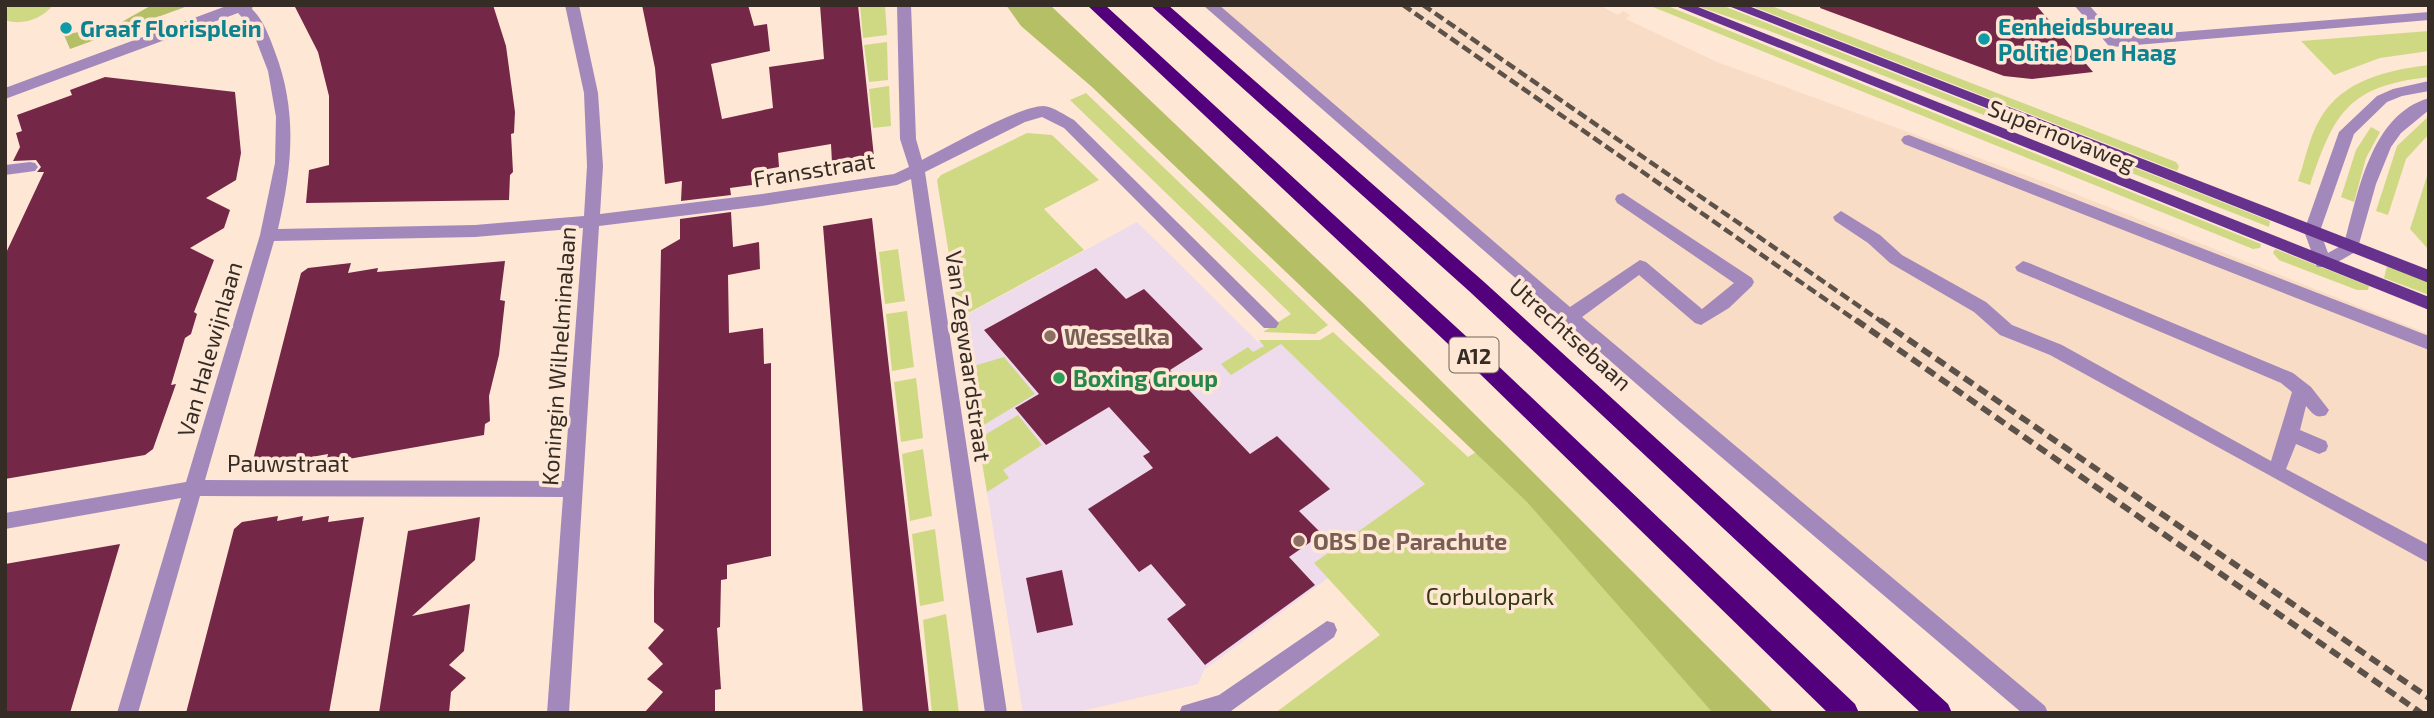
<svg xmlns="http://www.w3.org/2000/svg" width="2434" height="718" viewBox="0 0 2434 718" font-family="'Exo 2',sans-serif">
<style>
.built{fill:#f9dcc5}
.education{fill:#eedbec}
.green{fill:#cfd984}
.forest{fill:#b5bf65}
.building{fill:#752748}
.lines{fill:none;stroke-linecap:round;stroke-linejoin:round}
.minor{fill:#a389bb;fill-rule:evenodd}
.major{fill:#67328d;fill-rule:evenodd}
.highway{fill:#52007b;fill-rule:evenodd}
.rail-far1{stroke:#5d5249;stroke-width:4.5;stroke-dasharray:10 4.5;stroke-linecap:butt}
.rail{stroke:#5d5249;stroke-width:6;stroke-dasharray:11 6;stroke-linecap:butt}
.culture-dot{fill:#0f9aa8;stroke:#fee7d5;stroke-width:2.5}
.education-dot{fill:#8d6e63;stroke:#fee7d5;stroke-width:2.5}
.leisure-dot{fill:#2e9e5b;stroke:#fee7d5;stroke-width:2.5}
.labels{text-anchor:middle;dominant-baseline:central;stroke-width:7;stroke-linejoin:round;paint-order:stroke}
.shield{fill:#fee7d5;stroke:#71645a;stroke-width:2}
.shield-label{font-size:21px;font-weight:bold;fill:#342c25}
.culture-label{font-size:23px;font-weight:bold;fill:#0d838f;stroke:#fee7d5;text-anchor:start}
.street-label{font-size:23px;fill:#342c25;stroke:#fee7d5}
.education-label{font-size:23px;font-weight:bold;fill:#785e54;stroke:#fee7d5;text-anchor:start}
.leisure-label{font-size:23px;font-weight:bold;fill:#27864d;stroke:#fee7d5;text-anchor:start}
.park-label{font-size:23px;fill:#363a14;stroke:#fee7d5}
</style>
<rect width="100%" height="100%" fill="#fee7d5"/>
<path class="built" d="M 1202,5 L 1599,5 L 1618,15 L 1623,11 L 1630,15 L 1626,19 L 1717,62 L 2050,184 L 2429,334 L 2429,713 L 2029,713 Z"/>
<path class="education" d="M 1137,222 L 1258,342 L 1281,343 L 1425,484 L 1315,563 L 1328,578 L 1204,670 L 1198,684 L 1073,713 L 1023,713 L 959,319 Z"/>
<g class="green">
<path d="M 8,5 L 53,5 C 42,19 22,26 5,20 Z"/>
<path d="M 860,5 L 885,5 L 887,35 L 863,38 Z"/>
<path d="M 1648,5 L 1665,5 L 2261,244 L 2260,248 L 2253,249 Z"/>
<path d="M 1694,5 L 1721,5 L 2270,221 L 2269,227 L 1767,30 Z"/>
<path d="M 1749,5 L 1769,5 L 2176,162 L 2179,166 L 2177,171 Z"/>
<path d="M 2429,31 L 2429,51 L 2380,58 L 2334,75 L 2301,41 Z"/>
<path d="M 887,42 L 888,80 L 869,82 L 864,45 Z"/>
<path d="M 2429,65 L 2429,77 C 2348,86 2334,113 2310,185 L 2298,181 C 2305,161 2309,137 2320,119 C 2342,80 2388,70 2429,65 Z"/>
<path d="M 889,86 L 891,126 L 873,128 L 869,89 Z"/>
<path d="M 1086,93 L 1328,325 L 1315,334 L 1263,332 L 1291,314 L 1070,100 Z"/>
<path d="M 2429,116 L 2429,134 L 2406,159 L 2388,215 L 2376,211 L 2397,146 Z"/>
<path d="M 2371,127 L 2380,132 L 2366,158 L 2354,202 L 2341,197 L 2356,150 Z"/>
<path d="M 1027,133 L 1052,135 L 1099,180 L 1044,209 L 1084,250 L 959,318 L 953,278 L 963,275 L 961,260 L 950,261 L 937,180 L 941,175 Z"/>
<path d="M 2429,170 L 2429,250 L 2410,229 Z"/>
<path d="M 898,249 L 905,301 L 885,304 L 879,252 Z"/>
<path d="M 2275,249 L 2369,286 L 2368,290 L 2357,290 L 2279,260 L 2273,253 Z"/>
<path d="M 2387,266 L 2429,282 L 2429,295 L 2384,278 Z"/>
<path d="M 907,311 L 914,367 L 892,371 L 886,314 Z"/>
<path d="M 1333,332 L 1468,457 L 1499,438 L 1774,713 L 1275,713 L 1380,635 L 1314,563 L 1425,484 L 1281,344 L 1231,375 L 1221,364 L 1248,347 L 1253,352 L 1264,346 L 1259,340 L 1320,340 Z"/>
<path d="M 1004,357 L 1035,394 L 977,429 L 967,368 Z"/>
<path d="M 916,378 L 923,438 L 901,442 L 894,382 Z"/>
<path d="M 1018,415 L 1042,445 L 1003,470 L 1009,478 L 987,492 L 978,439 Z"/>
<path d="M 923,449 L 932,516 L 910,521 L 902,454 Z"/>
<path d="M 935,529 L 944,601 L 920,606 L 912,534 Z"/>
<path d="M 946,614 L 959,713 L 932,713 L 923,620 Z"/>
</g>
<g class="forest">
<path d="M 152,5 L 185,7 L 70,49 L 64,35 L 118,24 Z"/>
<path d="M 1006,5 L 1050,5 L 1362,302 L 1774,713 L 1713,713 L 1527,502 L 1092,87 L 1021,26 Z"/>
</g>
<g class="building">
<path d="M 294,5 L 493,5 L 506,46 L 515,112 L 514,133 L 511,134 L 513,172 L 510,175 L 509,200 L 306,203 L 309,170 L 329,165 L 329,96 L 318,52 Z"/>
<path d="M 642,5 L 748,5 L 754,26 L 767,24 L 770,51 L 711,64 L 722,119 L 773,108 L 769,67 L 824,59 L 820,5 L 858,5 L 874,157 L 832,163 L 831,144 L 778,153 L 779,167 L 751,172 L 752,185 L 730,188 L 731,195 L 681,201 L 682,181 L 665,184 L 655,68 Z"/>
<path d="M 1821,5 L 2036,5 L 2093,72 L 2032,79 L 2004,76 L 1820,8 Z"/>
<path d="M 105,77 L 235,92 L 241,153 L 236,180 L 206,198 L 230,210 L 224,228 L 190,248 L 214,260 L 194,312 L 197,314 L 191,334 L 185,338 L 171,385 L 176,384 L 153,449 L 145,455 L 5,479 L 5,255 L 44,172 L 37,172 L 41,167 L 36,160 L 13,161 L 20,147 L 16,133 L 22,131 L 17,115 L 72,95 L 70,90 Z"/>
<path d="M 731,212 L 733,247 L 759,242 L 760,269 L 728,275 L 729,333 L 763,328 L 764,364 L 771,363 L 771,556 L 727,565 L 727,579 L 721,580 L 720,627 L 717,628 L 721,689 L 715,690 L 715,713 L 644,713 L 663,692 L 647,679 L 663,664 L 648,648 L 664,630 L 654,622 L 654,592 L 661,250 L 680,239 L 680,219 Z"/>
<path d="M 872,218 L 894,412 L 929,713 L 863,713 L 823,226 Z"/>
<path d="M 505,261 L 500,300 L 505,301 L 499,355 L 489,396 L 490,421 L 485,424 L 484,435 L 326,463 L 328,454 L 290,461 L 253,460 L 301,273 L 308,268 L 351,263 L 348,273 L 378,268 L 377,272 Z"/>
<path d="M 1096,268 L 1126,299 L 1144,289 L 1203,349 L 1170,370 L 1250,454 L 1277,436 L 1330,489 L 1299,511 L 1322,534 L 1289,557 L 1315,585 L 1205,665 L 1167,619 L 1186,605 L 1151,564 L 1139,572 L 1088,509 L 1153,468 L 1143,456 L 1150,452 L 1109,407 L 1046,445 L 1015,408 L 1039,394 L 984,330 Z"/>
<path d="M 278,516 L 277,521 L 303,516 L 302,521 L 329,516 L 328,522 L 364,517 L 329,713 L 186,713 L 234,529 L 242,522 Z"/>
<path d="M 480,517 L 475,560 L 412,616 L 470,604 L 464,651 L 449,665 L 466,678 L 451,692 L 449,713 L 379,713 L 408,531 Z"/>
<path d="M 120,544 L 70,713 L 5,713 L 5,564 Z"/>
<path d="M 1062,570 L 1073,625 L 1037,633 L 1026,578 Z"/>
</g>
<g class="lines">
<g class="minor">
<path d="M 229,5 L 253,5 L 252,9 C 264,21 269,36 275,52 C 298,112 292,168 278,229 L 475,225 L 584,216 L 587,166 L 584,93 L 565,5 L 579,5 L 598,93 L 603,166 L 600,214 L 762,194 L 894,174 L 909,167 L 900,139 L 897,5 L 911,5 L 916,139 L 922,160 C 946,148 1021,105 1044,106 C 1054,107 1066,116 1074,120 L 1279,323 L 1276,328 L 1264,328 L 1064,128 L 1042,117 L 1025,122 L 925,172 L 1007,713 L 985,713 L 911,179 L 897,185 L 762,206 L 599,226 L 569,713 L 547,713 L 563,497 L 200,496 L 138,713 L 117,713 L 181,498 L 5,529 L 5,513 L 186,482 L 260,235 L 275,163 L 276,117 L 268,71 L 251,27 L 238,13 L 5,99 L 5,88 ZM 583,228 L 564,481 L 205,480 L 274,241 L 475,237 Z"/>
<path d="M 1203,5 L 1219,5 L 1570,307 L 1640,260 L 1646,262 L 1702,309 L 1734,283 L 1617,203 L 1615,199 L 1617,195 L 1623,193 L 1752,278 L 1754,282 L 1752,286 L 1729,308 L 1701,325 L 1695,323 L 1639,275 L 1582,317 L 2045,706 L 2048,713 L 2022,713 L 1680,422 Z"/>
<path d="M 2074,5 L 2089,5 L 2117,37 L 2429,12 L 2429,20 L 2113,47 L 2108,45 Z"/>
<path d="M 2429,81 L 2429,91 L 2402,96 L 2387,102 L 2354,134 L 2320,231 L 2328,253 L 2344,244 C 2358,194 2370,115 2429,98 L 2429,110 L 2401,133 L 2391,147 L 2376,184 L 2357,251 L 2329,267 L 2317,267 L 2304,231 L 2339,132 L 2377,96 L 2393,89 Z"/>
<path d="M 1909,135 L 2429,336 L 2429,350 L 1904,144 L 1901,140 L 1904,136 Z"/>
<path d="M 30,162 L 35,163 L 38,167 L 35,171 L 5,175 L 5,165 Z"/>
<path d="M 1841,211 L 1880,235 L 1902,255 L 1986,302 L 2012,325 L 2062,345 L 2271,461 L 2292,392 L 2281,383 L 2017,271 L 2015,267 L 2023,261 L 2029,263 L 2293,373 L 2311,387 L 2329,410 L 2326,415 C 2316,419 2313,414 2306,406 L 2300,430 L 2326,441 L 2328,446 L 2326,451 L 2319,454 L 2296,444 L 2286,469 L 2429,545 L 2429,563 L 2050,355 L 2000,335 L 1974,312 L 1890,263 L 1868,243 L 1835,221 L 1833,217 Z"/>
<path d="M 1327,621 L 1334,623 L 1337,630 L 1334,637 L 1231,711 L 1179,713 L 1182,706 L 1219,695 Z"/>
</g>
<g class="major">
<path d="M 1673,5 L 1693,5 L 2429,297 L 2429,310 Z"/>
<path d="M 1726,5 L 1746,5 L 2429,270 L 2429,283 Z"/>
</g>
<g class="highway">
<path d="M 1087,5 L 1105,5 L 1492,360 L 1855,704 L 1859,713 L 1828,713 L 1478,372 Z"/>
<path d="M 1150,5 L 1168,5 L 1483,281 L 1948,704 L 1952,713 L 1921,713 L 1469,291 Z"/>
</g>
<g class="rail-far1">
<path d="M 1403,5 L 1858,322"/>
<path d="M 1423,5 L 1882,322"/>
</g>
<g class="rail">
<path d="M 1856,320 L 2421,713"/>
<path d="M 1880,320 L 2429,698"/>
</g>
</g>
<g class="culture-dot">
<circle cx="66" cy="28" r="7"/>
<circle cx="1984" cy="39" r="7"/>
</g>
<g class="education-dot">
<circle cx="1050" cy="336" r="7"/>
<circle cx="1299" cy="541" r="7"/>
</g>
<circle class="leisure-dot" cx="1059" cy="378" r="7"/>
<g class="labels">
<rect class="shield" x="1449.5" y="337.5" width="49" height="35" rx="5"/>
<g class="shield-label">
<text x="1474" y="355">A12</text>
</g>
<g class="culture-label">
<text x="1998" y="26">Eenheidsbureau<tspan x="1998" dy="26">Politie Den Haag</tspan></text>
<text x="80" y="28">Graaf Florisplein</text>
</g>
<g class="street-label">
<text transform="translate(2062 135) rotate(22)">Supernovaweg</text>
<text transform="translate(814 169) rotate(-9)">Fransstraat</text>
<text transform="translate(1571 334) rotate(42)">Utrechtsebaan</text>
<text transform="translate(209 349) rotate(-74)">Van Halewijnlaan</text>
<text transform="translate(558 356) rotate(-86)">Koningin Wilhelminalaan</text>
<text transform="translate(969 356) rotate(82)">Van Zegwaardstraat</text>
<text x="288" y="463">Pauwstraat</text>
</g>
<g class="education-label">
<text x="1064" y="336">Wesselka</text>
<text x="1313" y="541">OBS De Parachute</text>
</g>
<g class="leisure-label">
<text x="1073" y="378">Boxing Group</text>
</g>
<g class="park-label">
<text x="1490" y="596">Corbulopark</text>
</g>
</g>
<rect width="2434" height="718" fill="none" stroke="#342c25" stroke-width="14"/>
</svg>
